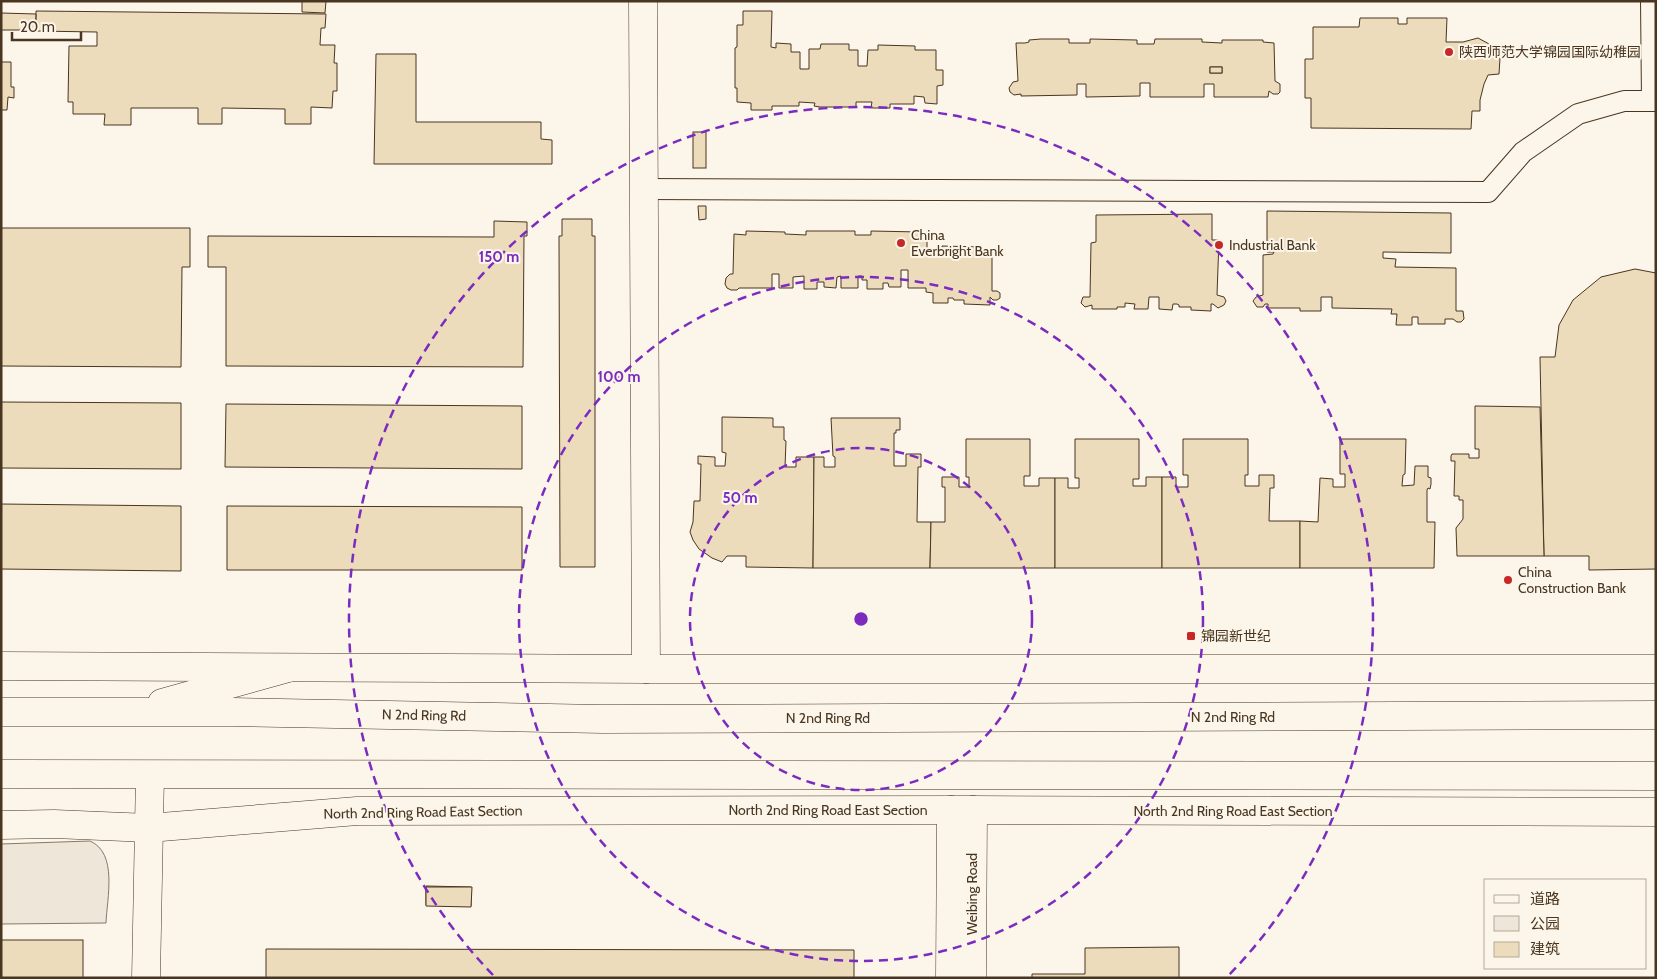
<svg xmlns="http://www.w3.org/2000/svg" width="1657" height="979" viewBox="0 0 1657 979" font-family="Cabin,'Noto Sans SC',sans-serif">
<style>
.green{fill:#ede6d9;stroke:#887966}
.building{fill:#ecdcbc;stroke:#4a3520;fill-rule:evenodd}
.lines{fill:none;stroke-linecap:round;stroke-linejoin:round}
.street-casing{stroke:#4a3520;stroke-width:22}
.secondary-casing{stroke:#4a3520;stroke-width:29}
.highway-casing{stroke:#4a3520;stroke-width:29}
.street{stroke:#fbf6e9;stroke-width:20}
.secondary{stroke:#fbf6e9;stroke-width:28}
.highway{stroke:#fbf6e9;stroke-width:28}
.ring{fill:none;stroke:#7b2cbf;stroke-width:2.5;stroke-dasharray:9 6}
.poi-dot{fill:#c62828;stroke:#fbf6e9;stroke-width:2}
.labels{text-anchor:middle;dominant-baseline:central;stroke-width:4;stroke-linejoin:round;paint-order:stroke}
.poi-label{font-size:14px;fill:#4a3520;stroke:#fbf6e9;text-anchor:start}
.street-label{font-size:14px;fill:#4a3520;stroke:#fbf6e9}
.centre{fill:#7b2cbf;stroke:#fbf6e9;stroke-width:2.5}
.ring-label{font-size:15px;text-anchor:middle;font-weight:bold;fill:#7b2cbf;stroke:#fbf6e9;stroke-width:4;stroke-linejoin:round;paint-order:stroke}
</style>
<rect width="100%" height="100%" fill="#fbf6e9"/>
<path class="green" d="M 90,841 C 118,853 107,898 106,923 L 1,924 L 1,844 Z"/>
<g class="building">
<path d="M 302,1 L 326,1 L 325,13 L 302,12 Z"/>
<path d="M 36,11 L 326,14 L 325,28 L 321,28 L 320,45 L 335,45 L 334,63 L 337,63 L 337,91 L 333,91 L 332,108 L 311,107 L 311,124 L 285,124 L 285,109 L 222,108 L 222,124 L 198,124 L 198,108 L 131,108 L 131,125 L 104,125 L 105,114 L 73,114 L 73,102 L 68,102 L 69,46 L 97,46 L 97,32 L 36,31 Z"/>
<path d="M 743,11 L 772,11 L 771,47 L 776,48 L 776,43 L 791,44 L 791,52 L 800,52 L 800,69 L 809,69 L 809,49 L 820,49 L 821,44 L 849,44 L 849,50 L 858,50 L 858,66 L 867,66 L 868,50 L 878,50 L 878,45 L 915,46 L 915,50 L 936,50 L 936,70 L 943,70 L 943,85 L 937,86 L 937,104 L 925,103 L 924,97 L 914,96 L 914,104 L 890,104 L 890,108 L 873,108 L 871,107 L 872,102 L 856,102 L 856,107 L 820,107 L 814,106 L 815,103 L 799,102 L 799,106 L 772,106 L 772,110 L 751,110 L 751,103 L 737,102 L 737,88 L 735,88 L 735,48 L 737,47 L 737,25 L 743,25 Z"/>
<path d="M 1,13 L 36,14 L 35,30 L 1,30 Z"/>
<path d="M 1360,18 L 1398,18 L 1398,24 L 1407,24 L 1407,18 L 1447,18 L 1446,42 L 1463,42 L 1478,38 L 1491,45 L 1498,52 L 1500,58 L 1499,74 L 1488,75 L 1484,84 L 1480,100 L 1480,111 L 1472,111 L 1471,129 L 1311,128 L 1311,98 L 1305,98 L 1305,59 L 1313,59 L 1313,27 L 1359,27 Z"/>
<path d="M 1041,39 L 1069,39 L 1069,43 L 1090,43 L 1090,39 L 1137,40 L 1137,44 L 1154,44 L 1155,39 L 1202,39 L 1202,42 L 1222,43 L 1222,40 L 1263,40 L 1263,42 L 1274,43 L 1275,81 L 1280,84 L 1280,92 L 1278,94 L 1273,94 L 1269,91 L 1268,97 L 1214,97 L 1214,84 L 1204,84 L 1204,97 L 1150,97 L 1150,83 L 1140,83 L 1140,96 L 1086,97 L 1086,84 L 1077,84 L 1077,95 L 1021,96 L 1021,94 L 1014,95 L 1010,92 L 1009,88 L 1013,82 L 1018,81 L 1016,43 L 1025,43 L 1029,42 L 1029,40 ZM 1210,67 L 1222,67 L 1222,73 L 1210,73 Z"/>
<path d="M 376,54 L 416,54 L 416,122 L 541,122 L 541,139 L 552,140 L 552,164 L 374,164 Z"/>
<path d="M 1,62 L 11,62 L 11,87 L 14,87 L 14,98 L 8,97 L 7,110 L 1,110 Z"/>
<rect x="1210" y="67" width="12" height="6"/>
<rect x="693" y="132" width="13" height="36"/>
<path d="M 698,206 L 706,206 L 706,219 L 699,220 Z"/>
<path d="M 1267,211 L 1451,213 L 1451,253 L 1383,252 L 1383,258 L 1396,259 L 1395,267 L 1456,268 L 1456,311 L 1463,311 L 1464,319 L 1461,322 L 1457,322 L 1453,319 L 1445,319 L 1445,324 L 1418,324 L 1418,317 L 1412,317 L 1412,325 L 1396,325 L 1397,314 L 1391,314 L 1392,309 L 1332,308 L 1332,297 L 1321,297 L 1321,311 L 1300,311 L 1300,308 L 1268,308 L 1268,304 L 1265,304 L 1263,307 L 1257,307 L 1253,301 L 1256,297 L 1263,295 L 1263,255 L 1273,254 L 1274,252 L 1267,252 Z"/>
<path d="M 1212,214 L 1212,240 L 1219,240 L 1217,295 L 1224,297 L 1226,301 L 1224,305 L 1218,308 L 1213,304 L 1211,304 L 1211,311 L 1191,310 L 1191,307 L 1179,307 L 1179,305 L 1177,304 L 1173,304 L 1172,310 L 1159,309 L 1159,297 L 1149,297 L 1148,309 L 1134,309 L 1135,304 L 1125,303 L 1125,307 L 1117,307 L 1117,309 L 1092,309 L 1092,305 L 1085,307 L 1081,303 L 1083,297 L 1090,297 L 1091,243 L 1096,242 L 1096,215 Z"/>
<path d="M 562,219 L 592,219 L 592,236 L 595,236 L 595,567 L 560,567 L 559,236 L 562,236 Z"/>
<path d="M 494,221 L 527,222 L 527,236 L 524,236 L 523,367 L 226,366 L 226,267 L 208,267 L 208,236 L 494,237 Z"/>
<path d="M 1,228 L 190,228 L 190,267 L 182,267 L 181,367 L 1,366 Z"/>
<path d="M 746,231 L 785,232 L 785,234 L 806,235 L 806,231 L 855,231 L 855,235 L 871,235 L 871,231 L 920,232 L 920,235 L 927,235 L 927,249 L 942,249 L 942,246 L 981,247 L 981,249 L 992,250 L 992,291 L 997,291 L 1000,293 L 1000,298 L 997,300 L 993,300 L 990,297 L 990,305 L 964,304 L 964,300 L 954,300 L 953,298 L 948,298 L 948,303 L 933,303 L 933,293 L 926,292 L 926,288 L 908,288 L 908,270 L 901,270 L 901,287 L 889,287 L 888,283 L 883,283 L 883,289 L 867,289 L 867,280 L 862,280 L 862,276 L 858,276 L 858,288 L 841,288 L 841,276 L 837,277 L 836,288 L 824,287 L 824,282 L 817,282 L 817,289 L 804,289 L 804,276 L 793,277 L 793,288 L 779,288 L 779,274 L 772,274 L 772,288 L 739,288 L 737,290 L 731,290 L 727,288 L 725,284 L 726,278 L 730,274 L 733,274 L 734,234 L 746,235 Z"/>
<path d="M 1635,269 L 1656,273 L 1656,569 L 1589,570 L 1589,556 L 1544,556 L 1540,357 L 1555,357 L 1559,325 L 1573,300 L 1601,277 Z"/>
<path d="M 1,402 L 181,403 L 181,469 L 1,468 Z"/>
<path d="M 226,404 L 522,406 L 522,469 L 225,467 Z"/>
<path d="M 1475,406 L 1540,407 L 1544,556 L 1457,556 L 1456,528 L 1463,519 L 1463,500 L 1459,500 L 1459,496 L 1454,496 L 1455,461 L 1451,461 L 1451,456 L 1452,454 L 1469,454 L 1469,458 L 1479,458 L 1479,449 L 1475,449 Z"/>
<path d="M 722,417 L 773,418 L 773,427 L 784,427 L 784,440 L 786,441 L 785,467 L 796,467 L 796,457 L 814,457 L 813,568 L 746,567 L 746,556 L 727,556 L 722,562 L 712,558 L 699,549 L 693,540 L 690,532 L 693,522 L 694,501 L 700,501 L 701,464 L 698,464 L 698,456 L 715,457 L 715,466 L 725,466 L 726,453 L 722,452 Z"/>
<path d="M 831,418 L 900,418 L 900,430 L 896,430 L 896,433 L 894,433 L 894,466 L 906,466 L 906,454 L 921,454 L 921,467 L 918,467 L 917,522 L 931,522 L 930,568 L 813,568 L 814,457 L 824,457 L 824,467 L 835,467 L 835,457 L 833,456 Z"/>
<path d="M 966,439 L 1030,439 L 1030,476 L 1024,476 L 1024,486 L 1039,486 L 1039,478 L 1055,478 L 1055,568 L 930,568 L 931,522 L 945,522 L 945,487 L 942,487 L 942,477 L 959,477 L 959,487 L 969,487 L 969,477 L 966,477 Z"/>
<path d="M 1075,439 L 1139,439 L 1139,479 L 1133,479 L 1133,486 L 1146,486 L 1146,477 L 1162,477 L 1162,568 L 1055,568 L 1055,478 L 1068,478 L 1068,488 L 1079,488 L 1079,478 L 1075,478 Z"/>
<path d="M 1183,439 L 1248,439 L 1248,475 L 1245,475 L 1245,486 L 1259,486 L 1259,475 L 1274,475 L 1274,488 L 1270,488 L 1269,521 L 1300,521 L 1300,568 L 1162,568 L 1162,477 L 1176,477 L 1176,487 L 1188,487 L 1188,475 L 1183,475 Z"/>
<path d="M 1340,439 L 1406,439 L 1405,474 L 1403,475 L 1402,486 L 1414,485 L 1415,466 L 1428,466 L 1428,477 L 1431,478 L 1431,484 L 1430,489 L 1428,488 L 1427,490 L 1427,522 L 1435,522 L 1434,568 L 1300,568 L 1300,521 L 1318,522 L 1320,478 L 1333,479 L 1333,487 L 1345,487 L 1345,474 L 1340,474 Z"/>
<path d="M 1,504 L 181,506 L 181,571 L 1,569 Z"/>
<path d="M 227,506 L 522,507 L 522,570 L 227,570 Z"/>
<path d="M 426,886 L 471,887 L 471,906 L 426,905 Z"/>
<path d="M 426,887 L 472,887 L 471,907 L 426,906 Z"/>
<rect x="1" y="940" width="82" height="38"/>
<path d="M 1179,947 L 1179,978 L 1032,978 L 1032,974 L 1085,974 L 1085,948 Z"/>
<path d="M 266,949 L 854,950 L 854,978 L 266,978 Z"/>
</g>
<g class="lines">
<defs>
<g id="street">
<path d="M 1651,1 L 1652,101"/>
<path d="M 644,189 L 1488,192 L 1523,152 L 1578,114 L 1624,101 L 1656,101"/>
</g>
<g id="secondary">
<path d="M 643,1 L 646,669"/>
<path d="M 1,666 L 646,669 L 1656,669"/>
<path d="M 1,825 L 54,824 L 149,828 L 357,811 L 973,810 L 1656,812"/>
<path d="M 146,978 L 150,775"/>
<path d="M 950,978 L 951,810"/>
<path d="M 972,978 L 973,810"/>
</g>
<g id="highway">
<path d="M 162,703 L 288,668"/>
<path d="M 1,712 L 233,712 L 603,719 L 1656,715"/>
<path d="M 1,774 L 1656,776"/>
</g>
</defs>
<use href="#street" class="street-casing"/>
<use href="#secondary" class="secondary-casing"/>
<use href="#highway" class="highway-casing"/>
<use href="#street" class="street"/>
<use href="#secondary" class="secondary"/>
<use href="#highway" class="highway"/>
</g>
<g class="ring">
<circle cx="861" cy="619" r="171"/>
<circle cx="861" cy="619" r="342"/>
<path d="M493 975A512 512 0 1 1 1229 975"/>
</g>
<g class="poi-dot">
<circle cx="1449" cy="52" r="5"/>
<circle cx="901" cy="243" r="5"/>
<circle cx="1219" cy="245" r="5"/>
<circle cx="1508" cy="580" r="5"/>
<rect x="1186" y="631" width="10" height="10" rx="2.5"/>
</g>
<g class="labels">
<g class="poi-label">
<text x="1459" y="52">陕西师范大学锦园国际幼稚园</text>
<text x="911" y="235">China<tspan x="911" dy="16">Everbright Bank</tspan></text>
<text x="1229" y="245">Industrial Bank</text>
<text x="1518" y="572">China<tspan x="1518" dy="16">Construction Bank</tspan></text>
<text x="1201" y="636">锦园新世纪</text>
</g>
<g class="street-label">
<text transform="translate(424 715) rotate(1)">N 2nd Ring Rd</text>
<text x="1233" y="717">N 2nd Ring Rd</text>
<text x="828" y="718">N 2nd Ring Rd</text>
<text x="828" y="810">North 2nd Ring Road East Section</text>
<text x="1233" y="811">North 2nd Ring Road East Section</text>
<text transform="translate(423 812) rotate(-1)">North 2nd Ring Road East Section</text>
<text transform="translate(972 894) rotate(-90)">Weibing Road</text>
</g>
</g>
<circle cx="861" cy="619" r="8" class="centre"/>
<g class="ring-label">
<text x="499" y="262">150 m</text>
<text x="619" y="382">100 m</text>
<text x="740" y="503">50 m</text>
</g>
<rect width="1657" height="979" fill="none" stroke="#4a3520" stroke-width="5"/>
<rect x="1484" y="879" width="162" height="90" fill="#fbf6e9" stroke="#b4a999"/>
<rect x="1494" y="895" width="25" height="8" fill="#fbf6e9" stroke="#b4a999"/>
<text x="1530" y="904" font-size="15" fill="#4a3520">道路</text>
<rect x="1494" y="916" width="25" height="15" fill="#ede6d9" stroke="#b4a999"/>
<text x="1530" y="929" font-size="15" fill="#4a3520">公园</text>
<rect x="1494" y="942" width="25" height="15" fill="#ecdcbc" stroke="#b4a999"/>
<text x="1530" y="954" font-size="15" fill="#4a3520">建筑</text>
<path d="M12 32v8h69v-8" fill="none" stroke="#4a3520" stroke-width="2.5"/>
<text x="20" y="32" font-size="15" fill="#4a3520" stroke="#fbf6e9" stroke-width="4" paint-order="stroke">20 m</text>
</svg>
